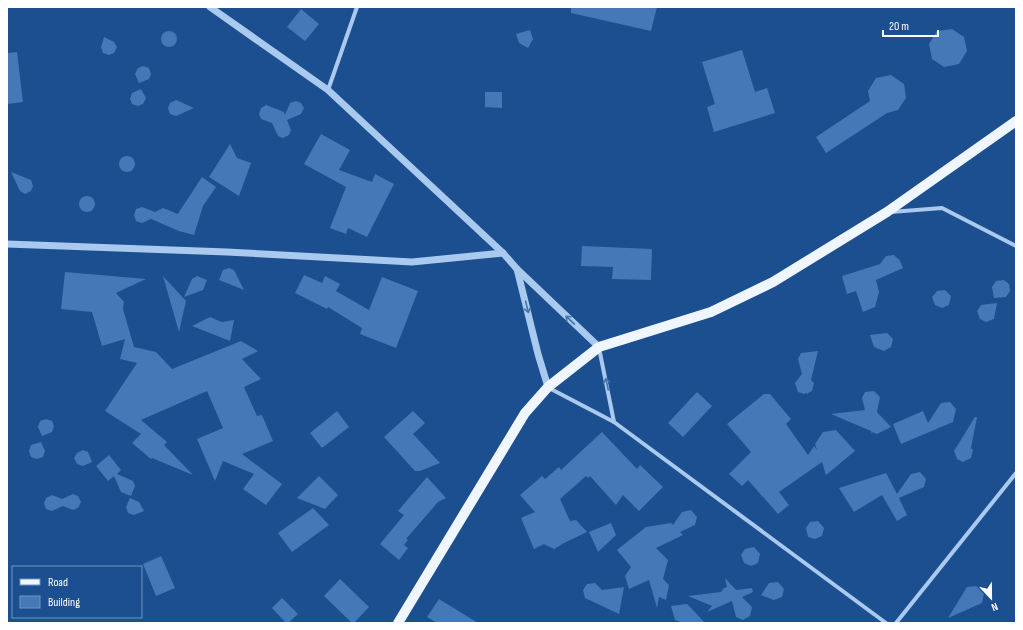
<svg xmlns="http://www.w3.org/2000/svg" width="1023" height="630" viewBox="0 0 1023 630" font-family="'Sofia Sans Condensed',sans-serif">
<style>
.building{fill:#4478b7}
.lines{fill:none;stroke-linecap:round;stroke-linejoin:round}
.minor{stroke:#a9c9ee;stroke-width:4}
.tertiary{stroke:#a9c9ee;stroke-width:7}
.primary{stroke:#f0f6ff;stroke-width:10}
.oneway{stroke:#4674ac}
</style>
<rect width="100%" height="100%" fill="#1b4f8f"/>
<g class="building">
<path d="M 571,7 L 657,7 L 651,31 L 571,13 Z"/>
<path d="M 301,9 L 319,24 L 305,41 L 287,27 Z"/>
<path d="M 952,29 L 964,37 L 967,51 L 959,64 L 944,67 L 932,59 L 929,44 L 937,31 Z"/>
<path d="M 530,30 L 533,39 L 528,48 L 519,43 L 516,34 Z"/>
<circle cx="169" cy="39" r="8"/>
<path d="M 104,37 L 114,42 L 117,47 L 114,53 L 109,55 L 103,53 L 101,47 Z"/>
<path d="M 742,50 L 755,92 L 767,88 L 775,113 L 714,132 L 707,107 L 715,104 L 702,62 Z"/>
<path d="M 17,52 L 23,102 L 7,104 L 7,53 Z"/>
<path d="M 143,66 L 149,68 L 151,74 L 149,79 L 139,83 L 135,74 L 138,68 Z"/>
<path d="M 891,75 L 904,84 L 906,98 L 898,110 L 887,113 L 826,153 L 816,137 L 870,101 L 868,91 L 876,78 Z"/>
<path d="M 141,89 L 146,98 L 143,104 L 138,106 L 132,104 L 130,99 L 132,93 Z"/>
<path d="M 485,92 L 502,92 L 502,108 L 485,107 Z"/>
<path d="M 176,100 L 194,108 L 176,116 L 170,114 L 168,108 L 170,103 Z"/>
<path d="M 296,101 L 301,103 L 304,108 L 301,114 L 287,120 L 291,130 L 289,135 L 283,138 L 278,136 L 272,123 L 261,119 L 259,114 L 261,108 L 266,105 L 284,112 L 285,115 L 290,103 Z"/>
<path d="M 321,134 L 350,150 L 339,170 L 372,182 L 375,174 L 394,184 L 367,237 L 348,228 L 346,234 L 330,228 L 346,187 L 304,164 Z"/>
<path d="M 230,144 L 237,158 L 251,163 L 239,196 L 209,177 Z"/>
<circle cx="127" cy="164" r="8"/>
<path d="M 11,172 L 31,180 L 33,186 L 31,191 L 25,194 L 20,191 Z"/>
<path d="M 202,177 L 216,187 L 203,206 L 194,235 L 179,231 L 151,219 L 142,223 L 136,221 L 134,215 L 136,209 L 142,207 L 155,212 L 163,208 L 178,214 L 179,212 Z"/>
<circle cx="87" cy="204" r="8"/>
<path d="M 582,246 L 652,249 L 651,280 L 612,279 L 613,267 L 581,266 Z"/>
<path d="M 894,255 L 898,259 L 899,259 L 903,268 L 876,280 L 879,292 L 875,307 L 863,312 L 856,291 L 847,294 L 842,276 L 880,264 L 886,256 Z"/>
<path d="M 229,268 L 234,270 L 244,290 L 219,280 L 223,270 Z"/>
<path d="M 65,272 L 146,279 L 116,293 L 124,302 L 123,309 L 134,347 L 156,352 L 172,369 L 241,341 L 258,351 L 242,359 L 261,379 L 244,387 L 257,416 L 262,415 L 273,441 L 242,454 L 282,484 L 266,505 L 243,489 L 254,474 L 223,461 L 215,481 L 197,439 L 223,428 L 207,391 L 141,420 L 167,442 L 164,445 L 193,475 L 152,458 L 151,459 L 132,443 L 141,434 L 105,411 L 137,363 L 120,359 L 125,339 L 102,346 L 92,312 L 61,309 Z"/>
<path d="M 304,275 L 322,283 L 325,276 L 340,284 L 336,291 L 369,310 L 382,277 L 418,291 L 396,348 L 360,334 L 362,328 L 328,307 L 327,309 L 295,293 Z"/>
<path d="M 163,276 L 186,301 L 179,332 Z"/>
<path d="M 197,276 L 207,280 L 203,290 L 184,297 L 192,279 Z"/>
<path d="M 1004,280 L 1009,284 L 1010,291 L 1006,297 L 994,298 L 992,287 L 996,281 Z"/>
<path d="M 945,290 L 951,296 L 949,305 L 942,308 L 935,305 L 932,297 L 937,291 Z"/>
<path d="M 997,303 L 994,319 L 986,322 L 980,319 L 977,311 L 981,305 Z"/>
<path d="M 210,317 L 222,322 L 234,320 L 230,341 L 192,326 Z"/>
<path d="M 887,333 L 893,339 L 891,347 L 884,351 L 874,347 L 870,335 Z"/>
<path d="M 818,351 L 811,380 L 814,383 L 812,391 L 808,393 L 808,395 L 807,393 L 804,394 L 798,392 L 795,383 L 802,374 L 798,359 L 801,353 Z"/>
<path d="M 874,391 L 880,397 L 877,412 L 891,427 L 877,434 L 872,432 L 872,434 L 871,431 L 831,414 L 865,410 L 862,398 L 865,392 Z"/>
<path d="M 697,392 L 712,406 L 683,437 L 668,423 Z"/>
<path d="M 764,394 L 770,394 L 791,419 L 786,424 L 808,455 L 814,446 L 817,450 L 815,444 L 823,432 L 836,430 L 855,451 L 826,475 L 822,462 L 779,492 L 789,505 L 778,514 L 748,480 L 742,486 L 729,474 L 751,452 L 727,424 Z"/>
<path d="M 950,402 L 956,409 L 953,422 L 901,444 L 893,424 L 923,411 L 928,423 L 941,403 Z"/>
<path d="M 337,411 L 349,427 L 322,448 L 310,433 Z"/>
<path d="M 413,411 L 425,423 L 413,434 L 440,463 L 420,471 L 415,471 L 384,437 Z"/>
<path d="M 975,417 L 977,417 L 971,448 L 973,450 L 971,458 L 963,462 L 957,459 L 954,451 Z"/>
<path d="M 46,419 L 52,421 L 54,426 L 52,432 L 42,436 L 38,427 L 40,421 Z"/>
<path d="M 602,432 L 637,469 L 640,465 L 663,487 L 639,511 L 623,495 L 616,505 L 590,476 L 588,478 L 586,476 L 560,499 L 570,521 L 576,520 L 587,532 L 562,544 L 561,545 L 554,549 L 544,544 L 534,549 L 521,518 L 535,512 L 520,495 L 542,476 L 545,479 L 559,467 L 561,470 Z"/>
<path d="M 41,442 L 45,451 L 43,457 L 37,459 L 31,457 L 29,451 L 31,445 Z"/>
<path d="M 83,450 L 88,452 L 92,462 L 83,466 L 77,464 L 74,458 L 77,453 Z"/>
<path d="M 109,455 L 121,470 L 117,474 L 133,481 L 135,486 L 131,496 L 121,492 L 114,476 L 108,481 L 96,466 Z"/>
<path d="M 920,472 L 926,479 L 924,487 L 899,498 L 907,515 L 897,521 L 882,495 L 854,512 L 839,488 L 886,473 L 897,494 L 911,474 Z"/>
<path d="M 319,476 L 338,495 L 325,509 L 297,498 Z"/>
<path d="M 427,477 L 446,498 L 438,502 L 406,539 L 408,540 L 404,545 L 408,548 L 399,560 L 380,544 L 404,515 L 398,511 Z"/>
<path d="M 73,494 L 78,496 L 81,502 L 78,508 L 73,510 L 63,506 L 52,511 L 46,509 L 44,503 L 46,498 L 52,495 L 62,499 Z"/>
<path d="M 130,498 L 139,502 L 144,511 L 134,515 L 128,513 L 126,507 Z"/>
<path d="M 313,508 L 329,525 L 292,552 L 278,533 Z"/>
<path d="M 691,510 L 697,517 L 695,525 L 680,532 L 683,535 L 656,548 L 668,560 L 663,579 L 669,585 L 666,600 L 659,597 L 657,608 L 649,580 L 629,589 L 625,576 L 631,567 L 617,550 L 646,527 L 671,523 L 673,525 L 682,512 Z"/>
<path d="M 818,521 L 824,528 L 822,536 L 815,539 L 808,537 L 806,528 L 810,522 Z"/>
<path d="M 611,523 L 616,535 L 598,552 L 589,532 Z"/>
<path d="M 754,547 L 760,554 L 758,563 L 751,566 L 744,563 L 741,555 L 745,549 Z"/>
<path d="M 161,556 L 175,588 L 156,596 L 143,564 Z"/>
<path d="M 725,578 L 736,590 L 752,588 L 753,592 L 742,597 L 752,607 L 750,616 L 743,620 L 736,617 L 732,601 L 707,612 L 712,606 L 688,596 L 721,592 L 724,588 L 727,587 Z"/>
<path d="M 340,579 L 369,607 L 354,623 L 352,623 L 324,596 Z"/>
<path d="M 778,582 L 784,589 L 782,597 L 774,600 L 761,595 L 769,583 Z"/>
<path d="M 595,583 L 602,590 L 624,587 L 619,614 L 585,598 L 583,590 L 587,584 Z"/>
<path d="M 977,586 L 984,593 L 982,603 L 948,618 L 967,587 Z"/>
<path d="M 282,598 L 298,614 L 288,623 L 286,623 L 272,608 Z"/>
<path d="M 439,599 L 478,623 L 437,623 L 427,617 Z"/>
<path d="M 687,604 L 692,609 L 705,623 L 683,623 L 675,620 L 671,606 Z"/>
</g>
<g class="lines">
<g class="minor">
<path d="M 328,90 L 357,7"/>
<path d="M 891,212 L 942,208 L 1016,246"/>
<path d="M 599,348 L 614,422"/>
<path d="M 549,388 L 614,422 L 886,623"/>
<path d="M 896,623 L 1016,473"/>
</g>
<g class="tertiary">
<path d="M 210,7 L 328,90 L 503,253 L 517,269 L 599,347"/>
<path d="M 7,244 L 227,252 L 412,262 L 503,253"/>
<path d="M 517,269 L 538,354 L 548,387"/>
</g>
<path class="primary" d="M 398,623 L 525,413 L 548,387 L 599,347 L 711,312 L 773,282 L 887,212 L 1016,121"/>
</g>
<defs><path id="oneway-shaft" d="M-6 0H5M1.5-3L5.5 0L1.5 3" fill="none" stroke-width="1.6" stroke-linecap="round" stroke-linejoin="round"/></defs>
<g class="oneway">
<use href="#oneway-shaft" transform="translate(527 307) rotate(76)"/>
<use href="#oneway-shaft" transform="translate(570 320) rotate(-136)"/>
<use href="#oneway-shaft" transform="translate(607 384) rotate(-102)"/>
</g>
<rect width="1023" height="630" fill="none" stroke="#ffffff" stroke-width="16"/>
<rect x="12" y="566" width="130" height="52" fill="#1b4f8f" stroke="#7695bc"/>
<rect x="20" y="579" width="20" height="6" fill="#f0f6ff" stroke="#7695bc"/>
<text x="48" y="586" font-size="12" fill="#ffffff">Road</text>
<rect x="20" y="596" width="20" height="12" fill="#4478b7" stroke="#7695bc"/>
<text x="48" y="606" font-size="12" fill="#ffffff">Building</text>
<g transform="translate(991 598) rotate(158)" stroke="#1b4f8f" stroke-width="3" paint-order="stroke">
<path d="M0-3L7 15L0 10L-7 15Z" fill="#ffffff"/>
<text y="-6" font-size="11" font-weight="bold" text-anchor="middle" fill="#ffffff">N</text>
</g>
<path d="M883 30v6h55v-6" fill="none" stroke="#ffffff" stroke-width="2"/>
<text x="889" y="30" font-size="12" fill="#ffffff" stroke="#1b4f8f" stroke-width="3" paint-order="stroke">20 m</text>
</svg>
